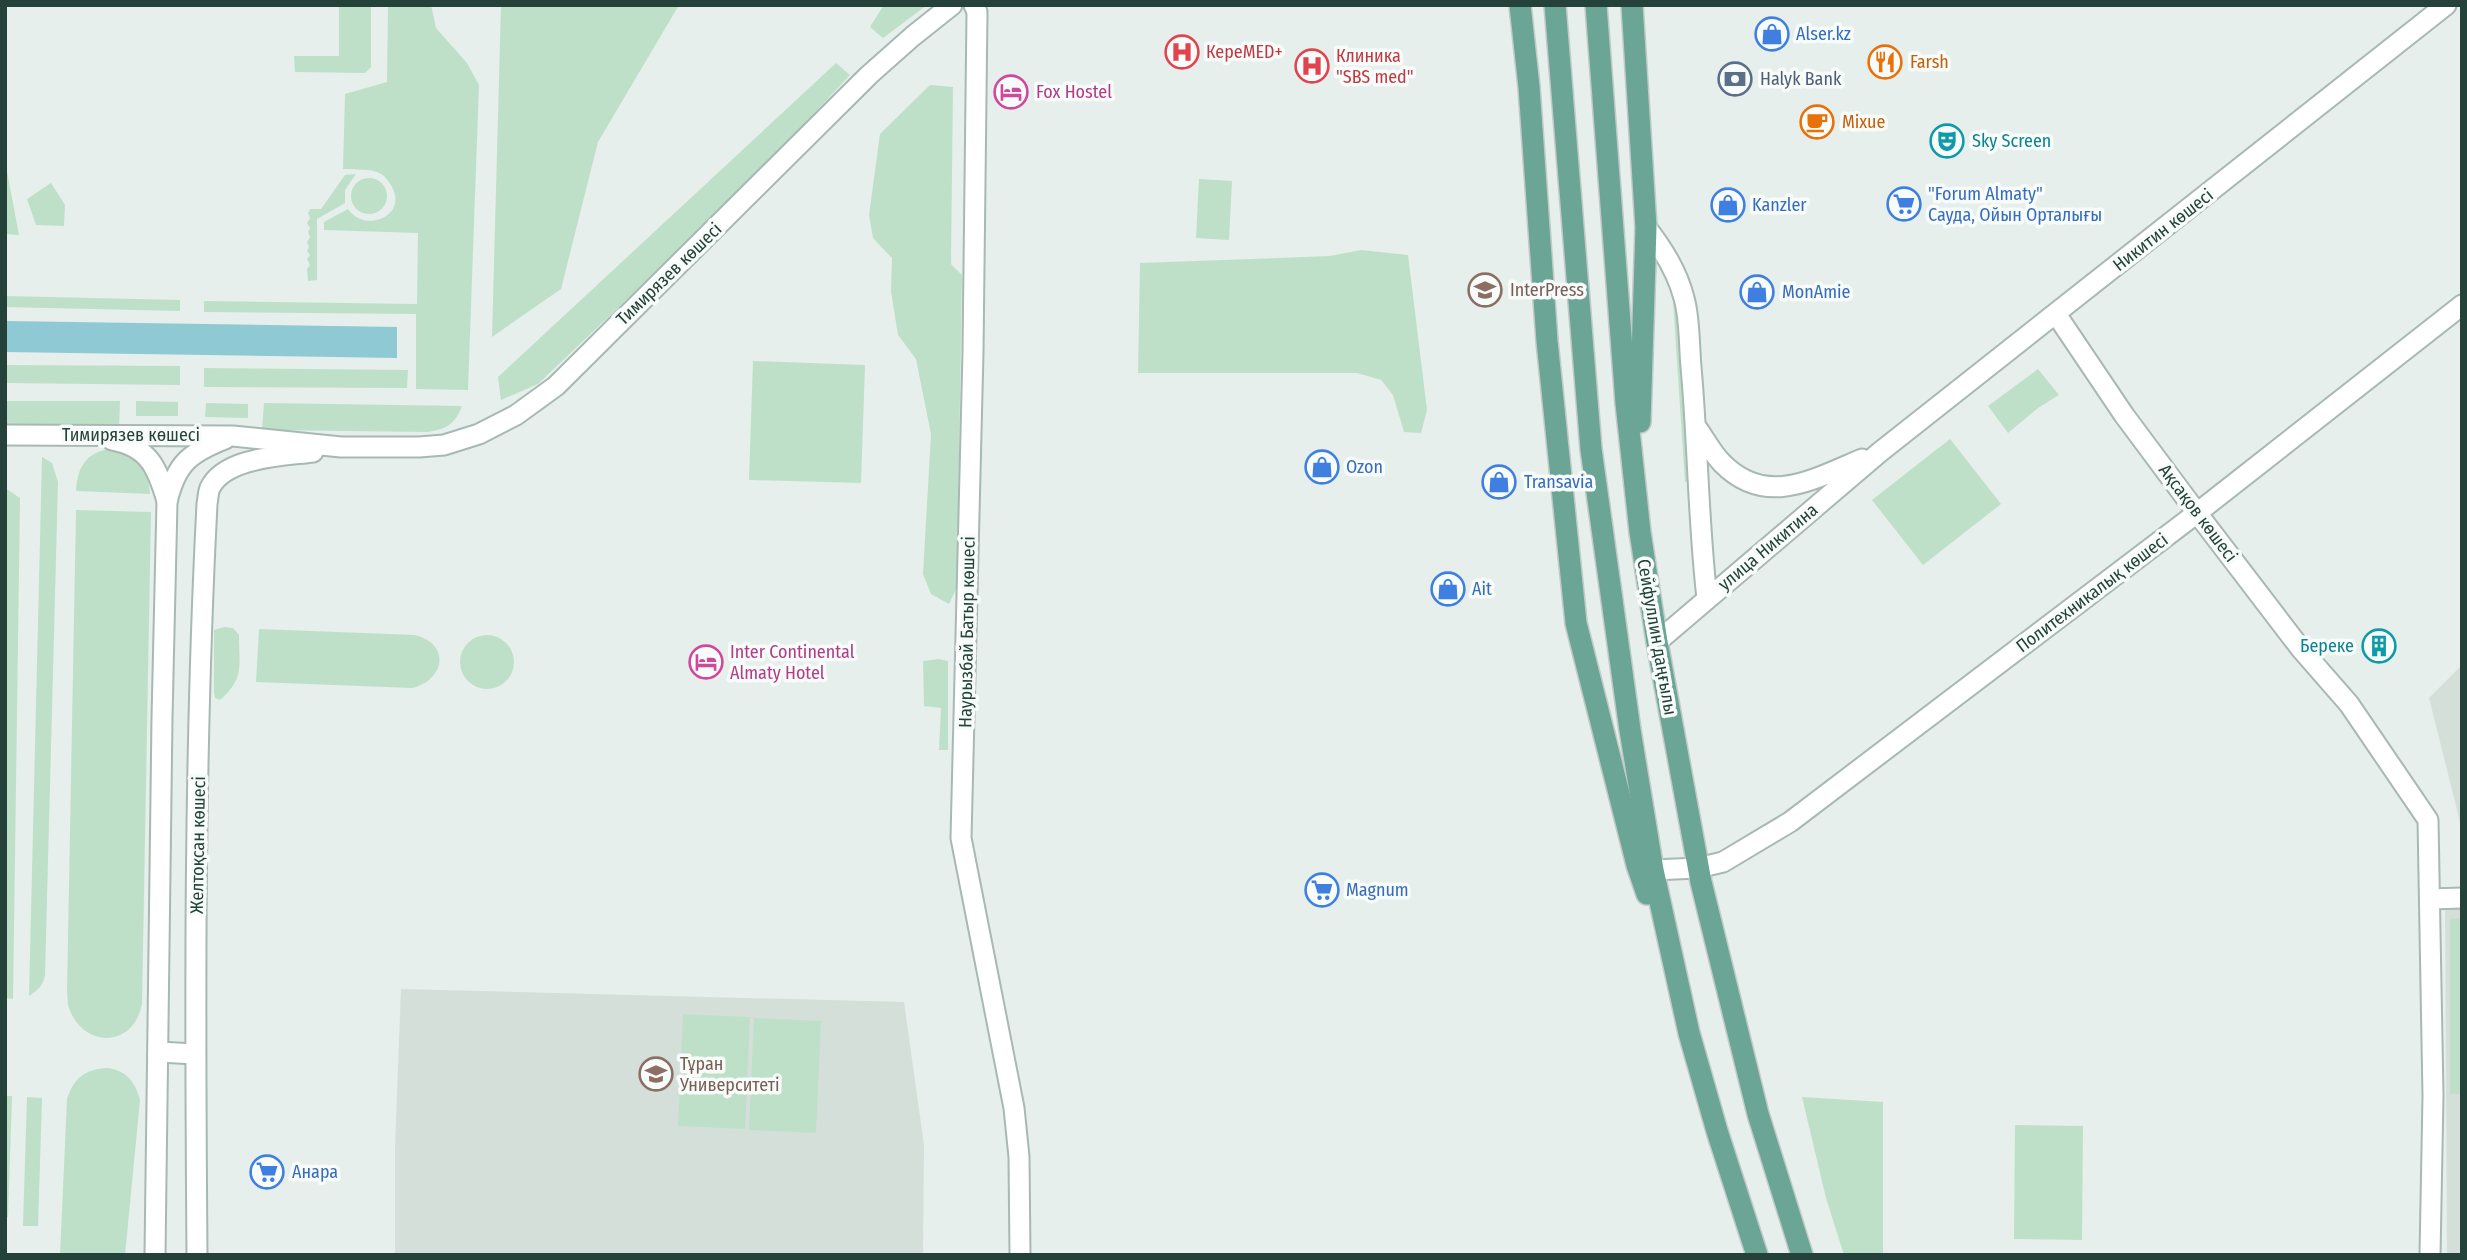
<svg xmlns="http://www.w3.org/2000/svg" width="2467" height="1260" viewBox="0 0 2467 1260" font-family="'Fira Sans Condensed',sans-serif">
<style>
.built{fill:#d4dfda}
.green{fill:#bfe0c8}
.water{fill:#8ec9d4}
.lines{fill:none;stroke-linecap:round;stroke-linejoin:round}
.minor-casing{stroke:#a8b8b2;stroke-width:23}
.major-casing{stroke:#c2cac8;stroke-width:24}
.minor{stroke:#fff;stroke-width:19}
.major{stroke:#6aa596;stroke-width:21}
.labels{text-anchor:middle;dominant-baseline:central;stroke-width:7;stroke-linejoin:round;paint-order:stroke}
.shop-label{font-size:18px;fill:#366cbe;stroke:#f7fbf9;text-anchor:start}
.health-label{font-size:18px;fill:#be3a42;stroke:#f7fbf9;text-anchor:start}
.food-label{font-size:18px;fill:#c56008;stroke:#f7fbf9;text-anchor:start}
.service-label{font-size:18px;fill:#4e5e75;stroke:#f7fbf9;text-anchor:start}
.hotel-label{font-size:18px;fill:#b23c85;stroke:#f7fbf9;text-anchor:start}
.culture-label{font-size:18px;fill:#0d838f;stroke:#f7fbf9;text-anchor:start}
.street-label{font-size:18px;fill:#24423a;stroke:#f7fbf9}
.education-label{font-size:18px;fill:#785e54;stroke:#f7fbf9;text-anchor:start}
</style>
<rect width="100%" height="100%" fill="#e6efeb"/>
<g class="built">
<path d="M 2462,665 L 2462,830 L 2429,698 Z"/>
<path d="M 2445,909 L 2462,909 L 2462,1255 L 2447,1255 Z"/>
<path d="M 401,989 L 904,1002 L 924,1145 L 923,1255 L 395,1255 L 395,1148 Z"/>
</g>
<g class="green">
<path d="M 339,5 L 371,5 L 371,67 L 365,73 L 295,72 L 294,56 L 339,56 Z"/>
<path d="M 388,5 L 431,5 L 436,28 L 467,63 L 479,85 L 468,390 L 416,389 L 416,314 L 204,312 L 204,301 L 417,304 L 418,233 L 324,230 L 324,222 L 348,209 C 365,234 408,216 392,187 C 389,182 386,177 381,174 C 371,168 355,170 343,169 L 345,94 L 387,82 Z"/>
<path d="M 501,5 L 679,5 L 598,142 L 561,289 L 492,337 Z"/>
<path d="M 884,5 L 927,5 L 883,38 L 870,27 Z"/>
<path d="M 836,63 L 850,75 L 748,184 L 538,384 L 501,400 L 498,377 Z"/>
<path d="M 930,85 L 953,87 L 951,264 L 962,275 L 957,587 L 949,604 L 931,594 L 923,574 L 931,434 L 916,359 L 898,335 L 891,291 L 892,258 L 873,238 L 869,215 L 880,134 Z"/>
<path d="M 5,166 L 6,166 L 19,235 L 5,234 Z"/>
<path d="M 356,174 L 345,190 L 345,203 L 317,219 L 317,280 L 308,281 L 307,269 L 310,265 L 307,259 L 310,255 L 307,251 L 309,247 L 307,242 L 310,237 L 308,232 L 310,228 L 307,223 L 310,218 L 308,213 L 310,209 L 321,209 L 345,175 Z"/>
<circle cx="369" cy="196" r="18"/>
<path d="M 1199,179 L 1232,181 L 1229,240 L 1196,238 Z"/>
<path d="M 51,183 L 65,205 L 64,226 L 36,225 L 27,199 Z"/>
<path d="M 1361,250 L 1408,255 L 1427,410 L 1421,433 L 1404,432 L 1393,395 L 1381,380 L 1357,373 L 1138,373 L 1140,263 L 1330,256 Z"/>
<path d="M 1675,285 L 1695,482 L 1685,482 L 1673,301 Z"/>
<path d="M 5,296 L 180,300 L 180,311 L 5,307 Z"/>
<path d="M 753,361 L 865,365 L 861,483 L 749,480 Z"/>
<path d="M 5,365 L 180,366 L 180,385 L 5,383 Z"/>
<path d="M 204,368 L 408,370 L 407,388 L 204,387 Z"/>
<path d="M 2038,369 L 2059,395 L 2038,408 L 2008,433 L 1988,406 Z"/>
<path d="M 5,401 L 120,401 L 119,428 L 5,428 Z"/>
<path d="M 136,401 L 178,402 L 178,416 L 136,416 Z"/>
<path d="M 206,403 L 248,404 L 248,418 L 205,417 Z"/>
<path d="M 264,403 L 462,406 C 455,424 447,429 427,432 L 262,430 Z"/>
<path d="M 1950,439 L 2001,504 L 1923,565 L 1872,500 Z"/>
<path d="M 109,449 C 135,453 148,467 150,494 L 76,491 C 77,469 85,453 109,449 Z"/>
<path d="M 42,457 L 52,463 L 58,482 L 45,975 C 43,986 38,990 29,996 Z"/>
<path d="M 5,488 L 20,498 L 13,999 L 5,998 Z"/>
<path d="M 76,510 L 151,512 L 142,1004 C 133,1050 82,1047 69,1008 C 67,1003 68,997 67,992 Z"/>
<path d="M 224,627 L 233,628 L 239,635 C 239,666 245,678 220,700 L 215,698 L 214,692 L 214,630 Z"/>
<path d="M 259,629 L 415,635 C 451,644 445,680 412,688 L 256,682 Z"/>
<circle cx="487" cy="662" r="27"/>
<path d="M 939,659 L 948,661 L 948,750 L 939,750 L 941,708 L 924,706 L 923,661 Z"/>
<path d="M 2462,918 L 2462,1094 L 2450,1094 L 2450,919 Z"/>
<path d="M 683,1014 L 750,1017 L 745,1129 L 678,1126 Z"/>
<path d="M 754,1018 L 821,1021 L 816,1133 L 749,1130 Z"/>
<path d="M 108,1068 C 127,1071 135,1082 140,1100 L 125,1255 L 60,1255 L 67,1099 C 74,1077 86,1069 108,1068 Z"/>
<path d="M 5,1096 L 12,1096 L 8,1217 L 5,1217 Z"/>
<path d="M 27,1097 L 42,1098 L 38,1226 L 23,1226 Z"/>
<path d="M 1802,1097 L 1883,1102 L 1883,1254 L 1844,1255 L 1826,1198 Z"/>
<path d="M 2015,1125 L 2083,1126 L 2082,1240 L 2014,1239 Z"/>
</g>
<path class="water" d="M 5,321 L 397,327 L 397,358 L 5,352 Z"/>
<g class="lines">
<defs>
<g id="minor">
<path d="M 974,5 L 977,12 L 973,352 L 961,838 L 1014,1108 L 1019,1157 L 1020,1255"/>
<path d="M 1646,227 C 1663,249 1677,271 1684,298 C 1690,319 1689,345 1691,367 C 1698,444 1698,521 1707,598"/>
<path d="M 2056,314 L 2124,415 L 2197,513 L 2301,649 L 2349,704 L 2428,820 L 2433,1096 L 2430,1255"/>
<path d="M 1697,428 C 1705,439 1712,453 1722,463 C 1766,508 1814,479 1862,459"/>
<path d="M 5,435 L 233,436 L 341,447 L 419,447 L 444,445 L 479,434 L 516,415 L 556,386 L 869,75 L 913,36 L 952,5"/>
<path d="M 112,440 C 149,447 157,467 167,501"/>
<path d="M 1657,642 L 1880,452 L 2446,5"/>
<path d="M 1653,870 L 1698,868 L 1723,862 L 1790,822 L 2197,513 L 2462,305"/>
<path d="M 2430,899 L 2462,898"/>
<path d="M 159,1052 L 195,1054"/>
<path d="M 155,1255 L 162,718 L 167,502 C 176,464 189,453 225,439"/>
<path d="M 197,1255 C 195,1005 194,754 207,504 C 208,499 208,492 210,488 C 225,457 283,456 313,452"/>
</g>
<g id="major">
<path d="M 1520,5 L 1529,87 L 1547,341 L 1576,623 L 1637,865 L 1647,894"/>
<path d="M 1555,5 L 1591,449 L 1630,730 L 1653,870 L 1689,1033 L 1717,1131 L 1757,1255"/>
<path d="M 1596,5 L 1626,403 L 1640,532 L 1657,642 L 1701,882 L 1758,1114 L 1802,1255"/>
<path d="M 1632,5 L 1646,227 L 1640,422"/>
</g>
</defs>
<use href="#minor" class="minor-casing"/>
<use href="#major" class="major-casing"/>
<use href="#minor" class="minor"/>
<use href="#major" class="major"/>
</g>
<defs>
<symbol id="shop-ring" viewBox="-11 -11 22 22"><circle r="9.5" fill="#f7fbf9" stroke="#3f7fe0" stroke-width="1.5"/><path d="M-5-2.5h2.3a2.7 3.5 0 0 1 5.4 0H5L5.5 6h-11ZM-1.5-2.5h3a1.5 2.3 0 0 0-3 0Z" fill="#3f7fe0"/></symbol>
<symbol id="hospital-ring" viewBox="-11 -11 22 22"><circle r="9.5" fill="#f7fbf9" stroke="#e0444e" stroke-width="1.5"/><path d="M-5-5h3v3.5h4V-5h3V5h-3V1.5h-4V5h-3Z" fill="#e0444e"/></symbol>
<symbol id="restaurant-ring" viewBox="-11 -11 22 22"><circle r="9.5" fill="#f7fbf9" stroke="#e8710a" stroke-width="1.5"/><path d="M-5-6h1v4h1v-4h1v4h1v-4h1v5L-1.5 .5V6h-2V.5L-5-1ZM5-6V6H3V1.5H1.5Q1.5-4 5-6Z" fill="#e8710a"/></symbol>
<symbol id="bank-ring" viewBox="-11 -11 22 22"><circle r="9.5" fill="#f7fbf9" stroke="#5c6f8a" stroke-width="1.5"/><path d="M-6-4H6V4H-6ZM0-2.3a2.3 2.3 0 1 0 0 4.6a2.3 2.3 0 1 0 0-4.6Z" fill="#5c6f8a"/></symbol>
<symbol id="hotel-ring" viewBox="-11 -11 22 22"><circle r="9.5" fill="#f7fbf9" stroke="#d1479c" stroke-width="1.5"/><path d="M-6-4.5h1.5V1H6V5H4.5V3h-9V5H-6ZM-4 0a1.8 1.8 0 1 1 3.6 0ZM.5 0V-2.5h3Q6-2.5 6 0Z" fill="#d1479c"/></symbol>
<symbol id="cafe-ring" viewBox="-11 -11 22 22"><circle r="9.5" fill="#f7fbf9" stroke="#e8710a" stroke-width="1.5"/><path d="M-5.5-4.5H6V0H3Q3 3.5 0 3.5H-2.5Q-5.5 3.5-5.5 0ZM3-3.2v2h1.7v-2ZM-6 4.5H4V6H-6Z" fill="#e8710a"/></symbol>
<symbol id="theatre-ring" viewBox="-11 -11 22 22"><circle r="9.5" fill="#f7fbf9" stroke="#0f9aa8" stroke-width="1.5"/><path d="M-5-5.5Q0-4 5-5.5V0Q5 5 0 6Q-5 5-5 0ZM-3.3-2.5H-1v1.5H-3.3ZM1-2.5H3.3v1.5H1ZM-2.8 1Q0 5.5 2.8 1Z" fill="#0f9aa8"/></symbol>
<symbol id="supermarket-ring" viewBox="-11 -11 22 22"><circle r="9.5" fill="#f7fbf9" stroke="#3f7fe0" stroke-width="1.5"/><path d="M-6-5.5h2.5l.6 2H6L4.5 2H-2.5L-4.4-4H-6ZM-1.5 3.2a1.3 1.3 0 1 0 .1 0ZM3 3.2a1.3 1.3 0 1 0 .1 0Z" fill="#3f7fe0"/></symbol>
<symbol id="school-ring" viewBox="-11 -11 22 22"><circle r="9.5" fill="#f7fbf9" stroke="#8d6e63" stroke-width="1.5"/><path d="M0-5L7-2L0 1L-7-2ZM-4 1L0 2.5L4 1V4Q0 6-4 4Z" fill="#8d6e63"/></symbol>
<symbol id="building-ring" viewBox="-11 -11 22 22"><circle r="9.5" fill="#f7fbf9" stroke="#0f9aa8" stroke-width="1.5"/><path d="M-4-6H4V6H1V3H-1V6H-4ZM-2.5-4.3h1.7v1.8h-1.7ZM.8-4.3h1.7v1.8H.8ZM-2.5-1h1.7V.8h-1.7ZM.8-1h1.7V.8H.8Z" fill="#0f9aa8"/></symbol>
<symbol id="university-ring" viewBox="-11 -11 22 22"><circle r="9.5" fill="#f7fbf9" stroke="#8d6e63" stroke-width="1.5"/><path d="M0-5L7-2L0 1L-7-2ZM-4 1L0 2.5L4 1V4Q0 6-4 4Z" fill="#8d6e63"/></symbol>
</defs>
<g fill-rule="evenodd">
<use href="#shop-ring" x="1753" y="15" width="38" height="38"/>
<use href="#hospital-ring" x="1163" y="33" width="38" height="38"/>
<use href="#restaurant-ring" x="1866" y="43" width="38" height="38"/>
<use href="#hospital-ring" x="1293" y="47" width="38" height="38"/>
<use href="#bank-ring" x="1716" y="60" width="38" height="38"/>
<use href="#hotel-ring" x="992" y="73" width="38" height="38"/>
<use href="#cafe-ring" x="1798" y="103" width="38" height="38"/>
<use href="#theatre-ring" x="1928" y="122" width="38" height="38"/>
<use href="#supermarket-ring" x="1885" y="185" width="38" height="38"/>
<use href="#shop-ring" x="1709" y="186" width="38" height="38"/>
<use href="#school-ring" x="1466" y="271" width="38" height="38"/>
<use href="#shop-ring" x="1738" y="273" width="38" height="38"/>
<use href="#shop-ring" x="1303" y="448" width="38" height="38"/>
<use href="#shop-ring" x="1480" y="463" width="38" height="38"/>
<use href="#shop-ring" x="1429" y="570" width="38" height="38"/>
<use href="#building-ring" x="2360" y="627" width="38" height="38"/>
<use href="#hotel-ring" x="687" y="643" width="38" height="38"/>
<use href="#supermarket-ring" x="1303" y="871" width="38" height="38"/>
<use href="#university-ring" x="637" y="1055" width="38" height="38"/>
<use href="#supermarket-ring" x="248" y="1153" width="38" height="38"/>
</g>
<g class="labels">
<g class="shop-label">
<text x="1796" y="34">Alser.kz</text>
<text x="1928" y="194">"Forum Almaty"<tspan x="1928" dy="21">Сауда, Ойын Орталығы</tspan></text>
<text x="1752" y="205">Kanzler</text>
<text x="1782" y="292">MonAmie</text>
<text x="1346" y="467">Ozon</text>
<text x="1524" y="482">Transavia</text>
<text x="1472" y="589">Ait</text>
<text x="1346" y="890">Magnum</text>
<text x="292" y="1172">Анара</text>
</g>
<g class="health-label">
<text x="1206" y="52">КереMED+</text>
<text x="1336" y="56">Клиника<tspan x="1336" dy="21">"SBS med"</tspan></text>
</g>
<g class="food-label">
<text x="1910" y="62">Farsh</text>
<text x="1842" y="122">Mixue</text>
</g>
<g class="service-label">
<text x="1760" y="79">Halyk Bank</text>
</g>
<g class="hotel-label">
<text x="1036" y="92">Fox Hostel</text>
<text x="730" y="652">Inter Continental<tspan x="730" dy="21">Almaty Hotel</tspan></text>
</g>
<g class="culture-label">
<text x="1972" y="141">Sky Screen</text>
<text x="2354" y="646" text-anchor="end">Береке</text>
</g>
<g class="street-label">
<text transform="translate(2163 230) rotate(-38)">Никитин көшесі</text>
<text transform="translate(669 274) rotate(-44)">Тимирязев көшесі</text>
<text x="131" y="435">Тимирязев көшесі</text>
<text transform="translate(2198 513) rotate(53)">Ақсақов көшесі</text>
<text transform="translate(1768 547) rotate(-40)">улица Никитина</text>
<text transform="translate(2092 593) rotate(-37)">Политехникалық көшесі</text>
<text transform="translate(967 632) rotate(-89)">Наурызбай Батыр көшесі</text>
<text transform="translate(1657 637) rotate(80)">Сейфуллин даңғылы</text>
<text transform="translate(198 845) rotate(-89)">Желтоқсан көшесі</text>
</g>
<g class="education-label">
<text x="1510" y="290">InterPress</text>
<text x="680" y="1064">Тұран<tspan x="680" dy="21">Университеті</tspan></text>
</g>
</g>
<rect width="2467" height="1260" fill="none" stroke="#24423a" stroke-width="14"/>
</svg>
